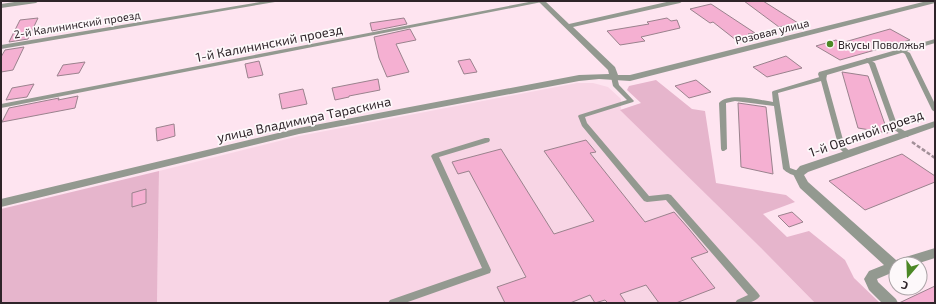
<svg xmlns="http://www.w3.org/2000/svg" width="936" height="304" viewBox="0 0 936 304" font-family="'Exo 2',sans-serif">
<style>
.built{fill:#f8d5e5}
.green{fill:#e6b5cc}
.building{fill:#f5b0d2;stroke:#9a828d}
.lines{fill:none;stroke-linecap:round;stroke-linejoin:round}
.path{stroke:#a28f98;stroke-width:2.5;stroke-dasharray:4 2;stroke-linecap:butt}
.lane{fill:#939990;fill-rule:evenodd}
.street{fill:#939990;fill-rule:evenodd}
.poi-dot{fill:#4c8826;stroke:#fdf8fa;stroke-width:1.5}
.labels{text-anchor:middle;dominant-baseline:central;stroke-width:3.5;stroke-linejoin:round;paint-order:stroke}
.far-street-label{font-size:11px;fill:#2e2429;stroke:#fdf8fa}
.far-poi-label{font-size:11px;fill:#2e2429;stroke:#fdf8fa;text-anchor:start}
.street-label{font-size:13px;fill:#2e2429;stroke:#fdf8fa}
</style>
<rect width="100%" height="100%" fill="#fee4f0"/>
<path class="built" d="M 577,83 L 593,83 L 608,87 L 621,99 L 621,110 L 761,248 L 814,302 L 157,303 L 159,171 L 299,136 Z"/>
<g class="green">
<path d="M 656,80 L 692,109 L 705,111 L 716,183 L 786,195 L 795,202 L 763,214 L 787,237 L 809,231 L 845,260 L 854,278 L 880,303 L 812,303 L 814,302 L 761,248 L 620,110 L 641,103 L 627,90 L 629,86 Z"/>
<path d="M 159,171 L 157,303 L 1,303 L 1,209 Z"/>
</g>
<g class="building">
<path d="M 744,1 L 763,1 L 798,23 L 779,27 Z"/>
<path d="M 711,4 L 755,33 L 748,34 L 752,37 L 736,40 L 713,22 L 710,23 L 690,9 Z"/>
<path d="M 38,18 L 28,39 L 9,42 L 20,20 Z"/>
<path d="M 404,18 L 407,24 L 372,31 L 370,23 Z"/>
<path d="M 667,18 L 671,21 L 677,20 L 680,28 L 641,37 L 645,41 L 620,45 L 607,31 L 649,24 L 647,22 Z"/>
<path d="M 410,29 L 416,40 L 396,44 L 409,72 L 387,77 L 379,58 L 374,37 Z"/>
<path d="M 890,29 L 910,40 L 840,60 L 816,46 L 836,40 L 841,43 Z"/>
<path d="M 24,47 L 13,70 L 1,72 L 1,57 L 5,50 Z"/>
<path d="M 786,56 L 802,68 L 767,77 L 753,67 Z"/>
<path d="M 470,59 L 477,72 L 464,74 L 458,61 Z"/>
<path d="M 259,61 L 263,75 L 248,78 L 245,64 Z"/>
<path d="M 85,62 L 79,73 L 57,76 L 63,65 Z"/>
<path d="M 842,72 L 868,76 L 888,133 L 858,128 Z"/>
<path d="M 378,79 L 380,90 L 349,96 L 349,97 L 335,100 L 332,88 Z"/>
<path d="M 696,80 L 711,92 L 689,98 L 675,86 Z"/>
<path d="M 34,84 L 27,97 L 6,100 L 12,88 Z"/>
<path d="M 303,89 L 307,104 L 282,109 L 279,94 Z"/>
<path d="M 78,96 L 75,108 L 2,122 L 9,108 L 59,98 L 58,100 Z"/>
<path d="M 738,103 L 766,107 L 773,174 L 741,167 Z"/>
<path d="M 174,124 L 175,136 L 157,141 L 156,128 Z"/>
<path d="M 586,140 L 596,152 L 590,153 L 645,222 L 674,212 L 689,229 L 708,252 L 691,258 L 715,288 L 676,303 L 659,303 L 646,285 L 620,294 L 626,303 L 608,303 L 605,300 L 595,303 L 590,295 L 570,303 L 505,303 L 497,287 L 526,277 L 469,171 L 458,174 L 452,162 L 501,149 L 554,234 L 594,221 L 544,151 Z"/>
<path d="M 902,154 L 935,176 L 935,182 L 865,210 L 829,181 Z"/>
<path d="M 146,189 L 146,203 L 132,207 L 132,193 Z"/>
<path d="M 792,212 L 803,222 L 789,227 L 778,216 Z"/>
<path d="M 935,286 L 935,303 L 899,303 Z"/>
</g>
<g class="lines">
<path class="path" d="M 912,142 L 935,158"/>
<g class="lane">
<path d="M 266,1 L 277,1 L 275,2 L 1,49 L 1,45 Z"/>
<path d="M 534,1 L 544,1 L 542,2 L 1,108 L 1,104 Z"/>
<path d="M 903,49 L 910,53 L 935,104 L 935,112 L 932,110 L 905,54 L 900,51 Z"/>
<path d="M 867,58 L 875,63 L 898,127 L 908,133 L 909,135 L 908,137 L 904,137 L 892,128 L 869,64 L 864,60 Z"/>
<path d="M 614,75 L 617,77 L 619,85 L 634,101 L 633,102 L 585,117 L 587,123 L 649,196 L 668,194 L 671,195 L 758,293 L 760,296 C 754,304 744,303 735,303 L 737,300 L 748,295 L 666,200 L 647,202 L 644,201 L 582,126 L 578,116 L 579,115 L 627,100 L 613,86 L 611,77 Z"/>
<path d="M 823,76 L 826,78 L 845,147 L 853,154 L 851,156 L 847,156 L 839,148 L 821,81 L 778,93 L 790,168 L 801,172 L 802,174 L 801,176 C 795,177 787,173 783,169 L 774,106 L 735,101 L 726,103 L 727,149 L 724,151 L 722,151 L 721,149 L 719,103 C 728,92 760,100 773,102 L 772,92 L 773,91 Z"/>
<path d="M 485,138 L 489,138 L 490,140 L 489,142 L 439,157 L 491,270 L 490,273 L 405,303 L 388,303 L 390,300 L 393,299 L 482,268 L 431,156 L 433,154 Z"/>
</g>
<g class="street">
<path d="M 21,1 L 39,1 L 36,3 L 1,8 L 1,4 Z"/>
<path d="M 538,1 L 545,1 L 569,24 L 671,1 L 683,1 L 680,3 L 573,27 L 615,67 L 618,75 L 630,75 L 927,1 L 935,1 L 935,3 L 630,81 L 599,79 L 579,81 L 299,134 L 1,207 L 1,199 L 299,128 L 579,75 L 609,74 L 608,70 Z"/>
<path d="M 935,39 L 935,43 L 827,75 L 826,80 L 820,80 L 818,74 L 819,72 Z"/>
<path d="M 935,121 L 935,127 L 808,172 L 804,175 L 808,182 L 896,260 L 935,248 L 935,258 L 916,264 L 896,264 L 896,271 L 877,279 L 878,282 L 896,299 L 898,303 L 882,303 L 869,290 L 864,279 L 869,271 L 884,265 L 800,188 L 793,174 L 800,166 Z"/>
</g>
</g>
<circle class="poi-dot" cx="830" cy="44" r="4"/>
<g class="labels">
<g class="far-street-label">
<text transform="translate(77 24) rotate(-9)">2-й Калининский проезд</text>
<text transform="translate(772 31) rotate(-14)">Розовая улица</text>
</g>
<g class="far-poi-label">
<text x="838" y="44">Вкусы Поволжья</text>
</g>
<g class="street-label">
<text transform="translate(269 43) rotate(-11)">1-й Калининский проезд</text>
<text transform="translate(304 119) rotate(-12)">улица Владимира Тараскина</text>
<text transform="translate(866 133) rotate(-19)">1-й Овсяной проезд</text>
</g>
</g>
<rect width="936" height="304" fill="none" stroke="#2e2429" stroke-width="4"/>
<g transform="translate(908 276) rotate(199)"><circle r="19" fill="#fdf8fa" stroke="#aaa3a6"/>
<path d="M0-3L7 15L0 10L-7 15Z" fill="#4c8826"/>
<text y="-6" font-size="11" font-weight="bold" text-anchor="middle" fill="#2e2429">С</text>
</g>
</svg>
